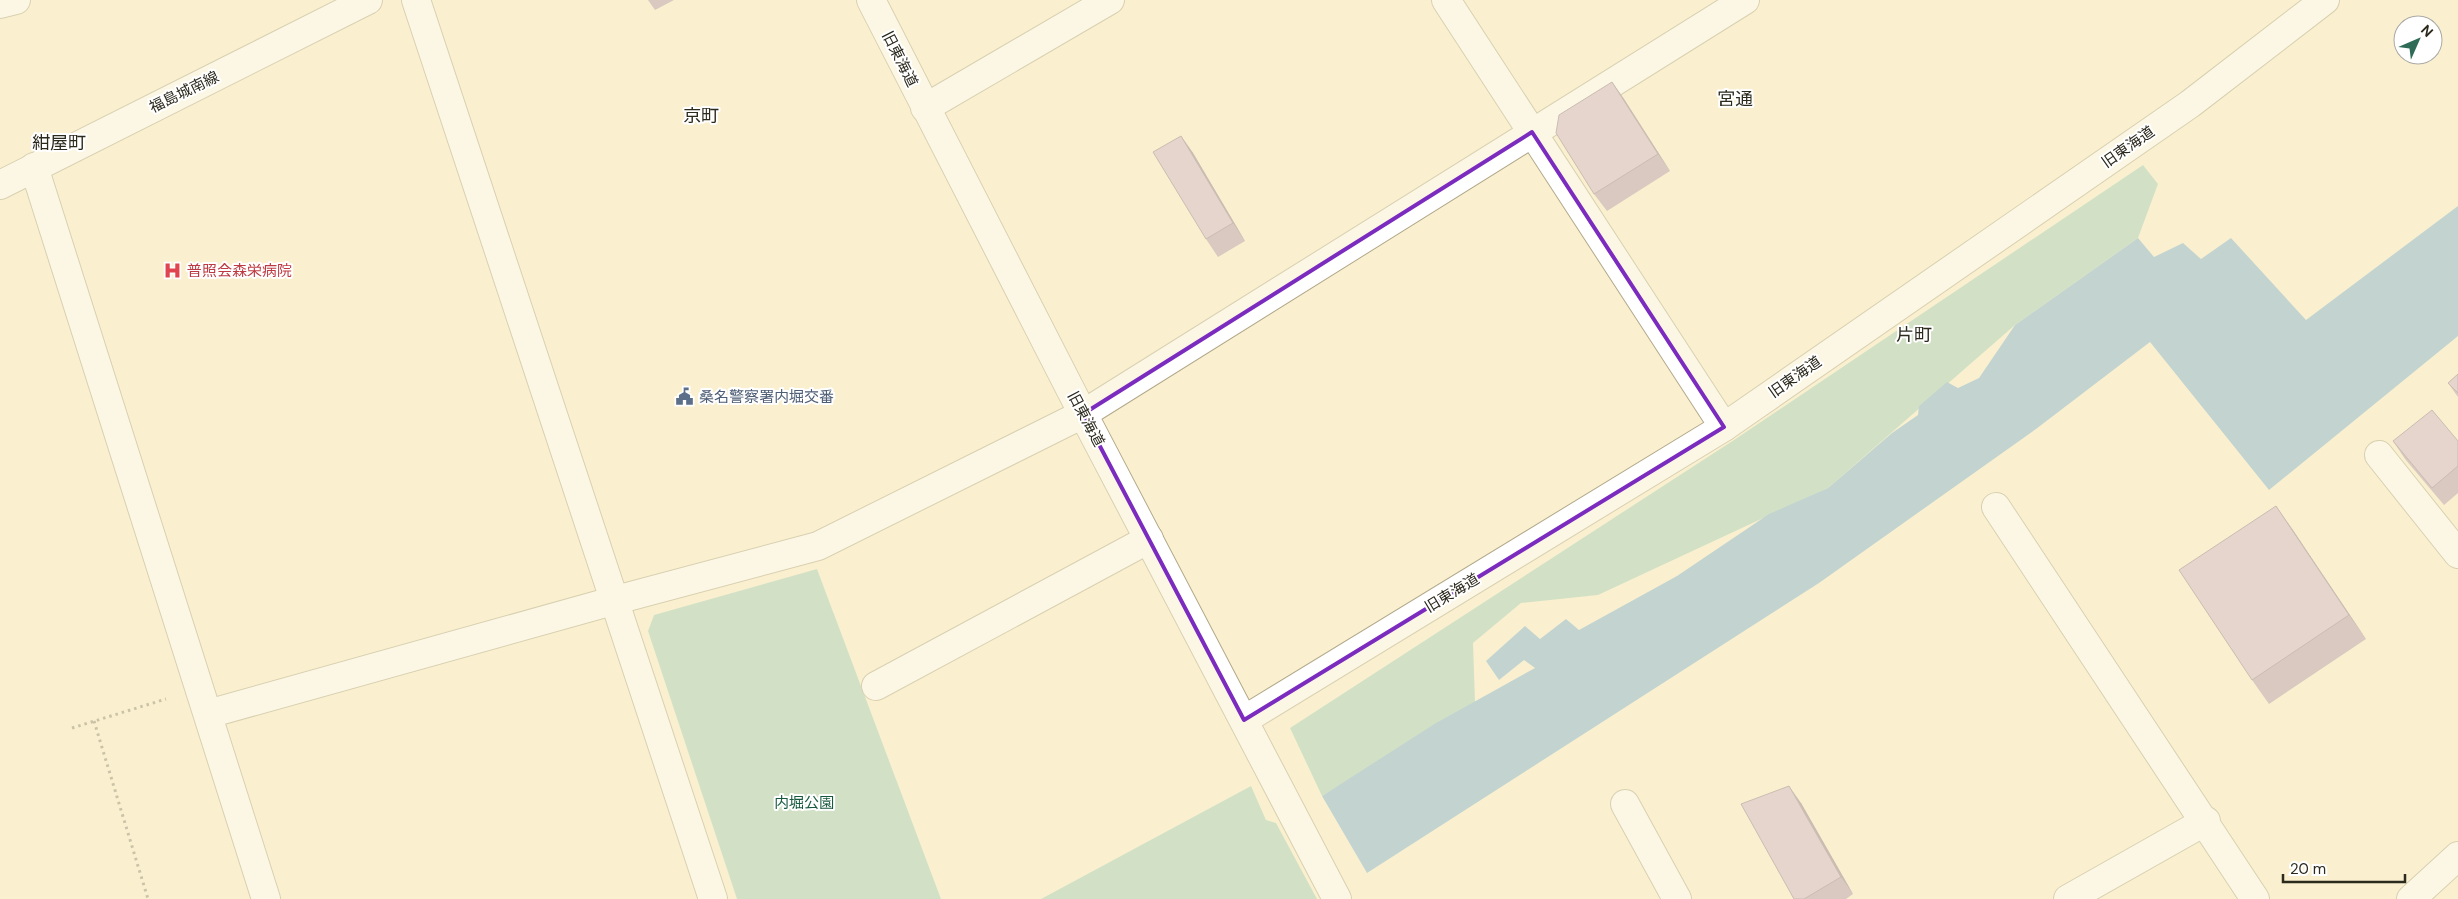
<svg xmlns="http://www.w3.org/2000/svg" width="2458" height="899" viewBox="0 0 2458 899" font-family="'DM Sans','Noto Sans JP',sans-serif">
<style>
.green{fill:#a3cfb9}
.water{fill:#80b2d0}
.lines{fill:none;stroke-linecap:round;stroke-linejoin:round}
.minor-casing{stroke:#b2a98b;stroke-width:30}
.major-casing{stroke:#b2a98b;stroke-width:30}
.path{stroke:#928b75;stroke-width:3;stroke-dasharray:2.5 4;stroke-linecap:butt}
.minor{stroke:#fff;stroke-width:28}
.major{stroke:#fff;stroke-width:28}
.wall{fill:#b19aae}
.shaded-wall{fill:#907d8d}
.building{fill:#ceb3ca;stroke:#907d8d}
.marked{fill:none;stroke:#7b2cbf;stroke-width:4;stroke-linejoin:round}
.labels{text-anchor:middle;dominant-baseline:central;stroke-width:4;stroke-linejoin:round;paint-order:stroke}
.street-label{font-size:15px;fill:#2c291d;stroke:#fff}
.health-label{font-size:15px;fill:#be3a42;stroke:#fff;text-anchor:start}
.service-label{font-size:15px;fill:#4e5e75;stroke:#fff;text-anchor:start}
.park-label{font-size:15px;fill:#185a40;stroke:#fff}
.quarter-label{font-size:18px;fill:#2c291d;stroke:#fff}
</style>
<rect width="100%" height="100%" fill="#faf0d0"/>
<g class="green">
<path d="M 2143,165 L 2158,184 L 2138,238 L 2015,325 L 1828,488 L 1598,595 L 1521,603 L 1473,643 L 1475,702 L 1322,796 L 1290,728 L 1734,440 Z"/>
<path d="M 817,569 L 941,899 L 737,899 L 648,631 L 654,615 Z"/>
<path d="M 1251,786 L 1266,820 L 1276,823 L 1317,899 L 1041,899 Z"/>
</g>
<path class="water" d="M 2458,206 L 2458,336 L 2269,490 L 2150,342 L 2036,429 L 1819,583 L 1367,873 L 1322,796 L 1436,723 L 1535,668 L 1524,660 L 1499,680 L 1486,661 L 1525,626 L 1540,639 L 1566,619 L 1579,630 L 1677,576 L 1769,514 L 1828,488 L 1892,433 L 1918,415 L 1919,406 L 1947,382 L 1958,388 L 1979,378 L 2015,325 L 2138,238 L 2154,257 L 2183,243 L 2201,259 L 2231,238 L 2306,320 Z"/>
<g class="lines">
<defs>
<g id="minor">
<path d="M 416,0 L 713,899"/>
<path d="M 871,0 L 1083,414 L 1337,899"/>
<path d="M 1446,0 L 1724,427"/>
<path d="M 0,4 L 16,0"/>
<path d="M 925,108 L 1110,0"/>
<path d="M 34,167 L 266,899"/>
<path d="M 2379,455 L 2458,554"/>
<path d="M 1996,507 L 2255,899"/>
<path d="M 876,686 L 1149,539"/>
<path d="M 208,714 L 616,600 L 818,546 L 1083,414 L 1745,0"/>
<path d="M 1244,720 L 1724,427 L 2190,104 L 2325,0"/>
<path d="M 1625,804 L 1677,899"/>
<path d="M 2068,899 L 2206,821"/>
<path d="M 2411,899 L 2458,856"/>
</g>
<path id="major" d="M 0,185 L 368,0"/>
</defs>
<use href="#minor" class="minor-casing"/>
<use href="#major" class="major-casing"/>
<g class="path">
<path d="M 94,721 L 148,899"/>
<path d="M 72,728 L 166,699"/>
</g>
<use href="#minor" class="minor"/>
<use href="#major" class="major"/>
</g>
<g class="wall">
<path d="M 648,0 L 674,0 L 655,10 Z"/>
<path d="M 1612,82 L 1624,99 L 1670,171 L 1607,211 L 1594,194 Z"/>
<path d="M 1181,136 L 1193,153 L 1245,241 L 1218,257 L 1206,239 Z"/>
<path d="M 2458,374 L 2458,397 L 2448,383 Z"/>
<path d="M 2393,441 L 2458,441 L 2458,493 L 2444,505 L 2405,459 Z"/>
<path d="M 2276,506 L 2366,639 L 2269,704 L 2252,680 Z"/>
<path d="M 1801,803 L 1853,894 L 1846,899 L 1794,899 Z"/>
</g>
<g class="shaded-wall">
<path d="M 1612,82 L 1624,99 L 1670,171 L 1658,154 Z"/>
<path d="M 1181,136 L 1193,153 L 1245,241 L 1233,223 Z"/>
<path d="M 2276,506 L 2293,530 L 2366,639 L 2349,615 Z"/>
<path d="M 1789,786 L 1801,803 L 1853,894 L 1841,877 Z"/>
</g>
<g class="building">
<path d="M 1612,82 L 1658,154 L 1594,194 L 1556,133 L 1559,115 Z"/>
<path d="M 1181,136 L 1233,223 L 1206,239 L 1153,152 Z"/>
<path d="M 2458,374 L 2458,393 L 2448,383 Z"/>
<path d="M 2432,410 L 2458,441 L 2458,466 L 2432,488 L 2393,441 Z"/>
<path d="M 2276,506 L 2349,615 L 2252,680 L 2179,570 Z"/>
<path d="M 1789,786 L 1841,877 L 1804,899 L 1794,899 L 1741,804 Z"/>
</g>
<path d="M0 0H2458V899H0ZM 1532,132 L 1724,427 L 1244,720 L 1083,414 Z" fill="#faf0d0" fill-opacity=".55" fill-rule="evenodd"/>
<path class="marked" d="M 1532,132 L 1724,427 L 1244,720 L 1083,414 Z"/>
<defs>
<symbol id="hospital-bare" viewBox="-9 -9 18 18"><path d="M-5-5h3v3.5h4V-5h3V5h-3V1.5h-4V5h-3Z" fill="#e0444e" stroke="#fff" stroke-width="2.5" paint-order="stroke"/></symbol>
<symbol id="civic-bare" viewBox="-9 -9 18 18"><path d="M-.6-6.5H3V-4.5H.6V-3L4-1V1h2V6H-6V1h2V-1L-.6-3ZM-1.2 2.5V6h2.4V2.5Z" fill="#5c6f8a" stroke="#fff" stroke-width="2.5" paint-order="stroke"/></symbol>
</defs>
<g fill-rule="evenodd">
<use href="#hospital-bare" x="160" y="258" width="25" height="25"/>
<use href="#civic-bare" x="672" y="384" width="25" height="25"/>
</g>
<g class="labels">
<g class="street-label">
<text transform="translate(900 59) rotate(63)">旧東海道</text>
<text transform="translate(184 92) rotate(-26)">福島城南線</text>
<text transform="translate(2128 147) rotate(-35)">旧東海道</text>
<text transform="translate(1795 377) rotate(-35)">旧東海道</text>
<text transform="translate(1086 419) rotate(62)">旧東海道</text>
<text transform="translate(1452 593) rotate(-31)">旧東海道</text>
</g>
<g class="health-label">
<text x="187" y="271">普照会森栄病院</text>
</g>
<g class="service-label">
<text x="699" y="397">桑名警察署内堀交番</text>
</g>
<g class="park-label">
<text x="804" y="803">内堀公園</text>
</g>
<g class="quarter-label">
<text x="1735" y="99">宮通</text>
<text x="701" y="116">京町</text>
<text x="59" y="143">紺屋町</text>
<text x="1914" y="335">片町</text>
</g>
</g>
<g transform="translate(2418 40) rotate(45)"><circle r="24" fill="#ffffff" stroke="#aba9a5"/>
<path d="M0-4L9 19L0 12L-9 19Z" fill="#2e6c58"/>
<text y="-8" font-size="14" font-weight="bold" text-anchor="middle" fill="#2c291d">N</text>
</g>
<path d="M2283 874v8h122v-8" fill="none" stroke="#2c291d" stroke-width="2.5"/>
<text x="2290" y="874" font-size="15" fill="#2c291d" stroke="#ffffff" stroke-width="4" paint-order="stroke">20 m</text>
</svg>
